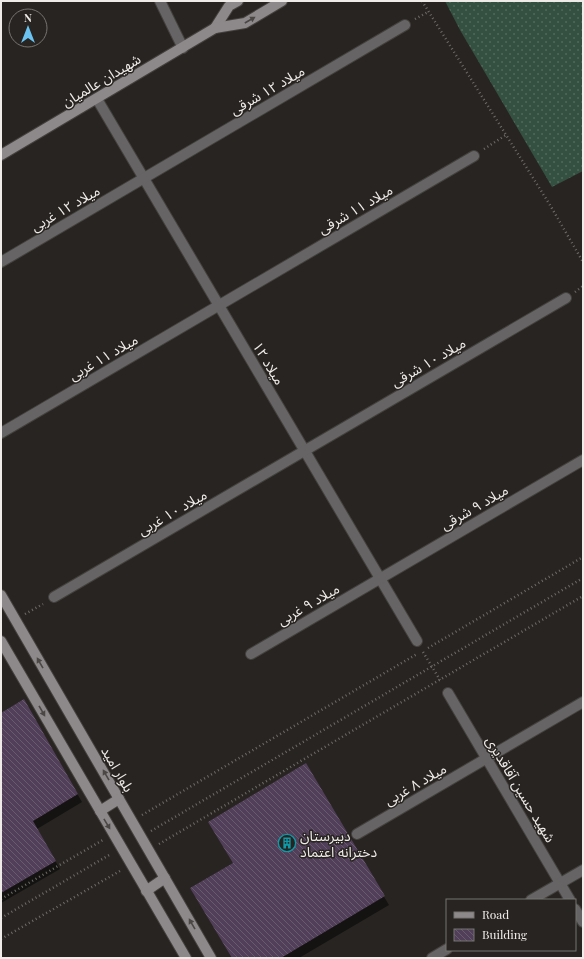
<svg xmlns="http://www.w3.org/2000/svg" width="584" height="959" viewBox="0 0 584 959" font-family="'Playfair Display','Noto Sans Arabic',serif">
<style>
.grass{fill:url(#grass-dots)}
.shadow{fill:#0007}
.building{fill:url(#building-back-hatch)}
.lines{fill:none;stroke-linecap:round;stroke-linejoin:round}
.street-casing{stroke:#43403d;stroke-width:12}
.secondary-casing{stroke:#43403d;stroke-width:12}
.path{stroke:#6f6c69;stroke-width:2.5;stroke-dasharray:1 3;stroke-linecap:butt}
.street{stroke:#676465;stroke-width:10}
.secondary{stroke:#8d8889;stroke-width:10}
.oneway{fill:#4b4745}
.labels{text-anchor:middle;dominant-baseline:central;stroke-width:3;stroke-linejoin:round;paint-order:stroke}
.street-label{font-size:14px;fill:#eeebe9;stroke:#272421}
.poi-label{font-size:14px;fill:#eeebe9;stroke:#272421;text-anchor:start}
</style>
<defs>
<pattern id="grass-dots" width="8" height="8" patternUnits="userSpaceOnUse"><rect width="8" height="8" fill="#345040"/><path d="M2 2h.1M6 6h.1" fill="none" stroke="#52695c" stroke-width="1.8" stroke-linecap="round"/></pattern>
<pattern id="building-back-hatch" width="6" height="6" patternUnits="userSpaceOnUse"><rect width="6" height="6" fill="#513e58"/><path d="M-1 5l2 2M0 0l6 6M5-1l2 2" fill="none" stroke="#6a5a70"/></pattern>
</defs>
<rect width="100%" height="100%" fill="#272421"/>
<path class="grass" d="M 445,1 L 583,1 L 583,171 L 552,187 L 460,30 Z"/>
<g class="shadow">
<path d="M 23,701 L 82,802 L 37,829 L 60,869 L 1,903 L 1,715 Z"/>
<path d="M 305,765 L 389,905 L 299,958 L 233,958 Z"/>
</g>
<g class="building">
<path d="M 24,699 L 78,794 L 33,821 L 56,861 L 1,893 L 1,713 Z"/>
<path d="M 306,763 L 385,896 L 281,958 L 232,958 L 190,888 L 233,863 L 208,822 Z"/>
</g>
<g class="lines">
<defs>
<g id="street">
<path d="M 160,1 L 183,48"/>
<path d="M 97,99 L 417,641"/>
<path d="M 1,262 L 405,25"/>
<path d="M 1,433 L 474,156"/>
<path d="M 54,597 L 566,298"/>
<path d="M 251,654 L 583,460"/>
<path d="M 448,693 L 570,900"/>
<path d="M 357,834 L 583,702"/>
<path d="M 531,900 L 583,870"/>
<path d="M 575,909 L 583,922"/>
<path d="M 432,958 L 447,949"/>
</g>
<g id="secondary">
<path d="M 215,28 L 229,6 L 238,1"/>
<path d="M 1,155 L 215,28 L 245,23 L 282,1"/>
<path d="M 1,595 L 211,958"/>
<path d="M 1,641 L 186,958"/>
<path d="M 100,811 L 119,799"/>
<path d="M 146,891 L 165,878"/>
</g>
</defs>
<use href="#street" class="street-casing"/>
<use href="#secondary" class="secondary-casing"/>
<g class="path">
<path d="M 422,1 L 550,205 L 583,262"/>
<path d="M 415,19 L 428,12"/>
<path d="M 484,149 L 506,135"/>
<path d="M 575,292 L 583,286"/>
<path d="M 25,614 L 43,604"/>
<path d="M 428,648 L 583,557"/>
<path d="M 423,652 L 440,680"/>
<path d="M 142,815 L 417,654"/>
<path d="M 151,831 L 583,578"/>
<path d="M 159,844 L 583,596"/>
<path d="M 1,899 L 103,840"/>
<path d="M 1,918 L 111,854"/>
<path d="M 1,939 L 120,871"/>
</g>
<use href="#street" class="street"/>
<use href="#secondary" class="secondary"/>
</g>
<defs><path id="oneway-solid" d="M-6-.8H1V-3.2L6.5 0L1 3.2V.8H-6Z"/></defs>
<g class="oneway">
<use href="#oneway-solid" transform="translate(250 20) rotate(-30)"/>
<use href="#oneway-solid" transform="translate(40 663) rotate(-120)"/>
<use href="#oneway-solid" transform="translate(42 711) rotate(60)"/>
<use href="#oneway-solid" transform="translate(106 775) rotate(-120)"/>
<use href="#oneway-solid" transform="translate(107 824) rotate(59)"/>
<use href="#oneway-solid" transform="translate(192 924) rotate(-120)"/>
</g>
<defs>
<symbol id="building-ring" viewBox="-11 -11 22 22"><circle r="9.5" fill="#272421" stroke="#0f9aa8" stroke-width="1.5"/><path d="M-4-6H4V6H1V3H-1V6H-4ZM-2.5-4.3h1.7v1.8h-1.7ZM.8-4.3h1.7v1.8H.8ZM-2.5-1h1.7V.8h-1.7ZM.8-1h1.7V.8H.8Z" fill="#0f9aa8"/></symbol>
</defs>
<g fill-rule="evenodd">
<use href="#building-ring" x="277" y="833" width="20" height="20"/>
</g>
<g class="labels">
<g class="street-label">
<text transform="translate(101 80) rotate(-31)">شهیدان عالمیان</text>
<text transform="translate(267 90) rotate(-30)">میلاد ۱۲ شرقی</text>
<text transform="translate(65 208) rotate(-30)">میلاد ۱۲ غربی</text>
<text transform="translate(355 209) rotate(-30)">میلاد ۱۱ شرقی</text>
<text transform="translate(103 357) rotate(-30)">میلاد ۱۱ غربی</text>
<text transform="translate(428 362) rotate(-30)">میلاد ۱۰ شرقی</text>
<text transform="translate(269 363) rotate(59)">میلاد ۱۲</text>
<text transform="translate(474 507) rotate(-30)">میلاد ۹ شرقی</text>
<text transform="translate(172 512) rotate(-30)">میلاد ۱۰ غربی</text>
<text transform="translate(308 604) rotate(-30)">میلاد ۹ غربی</text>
<text transform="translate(118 769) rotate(60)">بلوار امید</text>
<text transform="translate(415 784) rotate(-30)">میلاد ۸ غربی</text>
<text transform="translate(521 789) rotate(59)">شهید حسین آقاقدیری</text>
</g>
<g class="poi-label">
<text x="300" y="835">دبیرستان<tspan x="300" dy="16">دخترانه اعتماد</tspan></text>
</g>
</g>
<rect width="584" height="959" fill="none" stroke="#eeebe9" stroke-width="4"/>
<rect x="446" y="899" width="130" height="52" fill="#272421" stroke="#777471"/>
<rect x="454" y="912" width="20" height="6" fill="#8d8889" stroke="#777471"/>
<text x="482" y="919" font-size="12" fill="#eeebe9">Road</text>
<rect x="454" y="929" width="20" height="12" fill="url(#building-back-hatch)" stroke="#777471"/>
<text x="482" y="939" font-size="12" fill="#eeebe9">Building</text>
<g transform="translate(28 28)"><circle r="19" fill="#272421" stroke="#777471"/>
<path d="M0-3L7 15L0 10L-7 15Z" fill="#6ac3f1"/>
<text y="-6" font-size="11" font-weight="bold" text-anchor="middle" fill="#eeebe9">N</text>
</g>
</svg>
